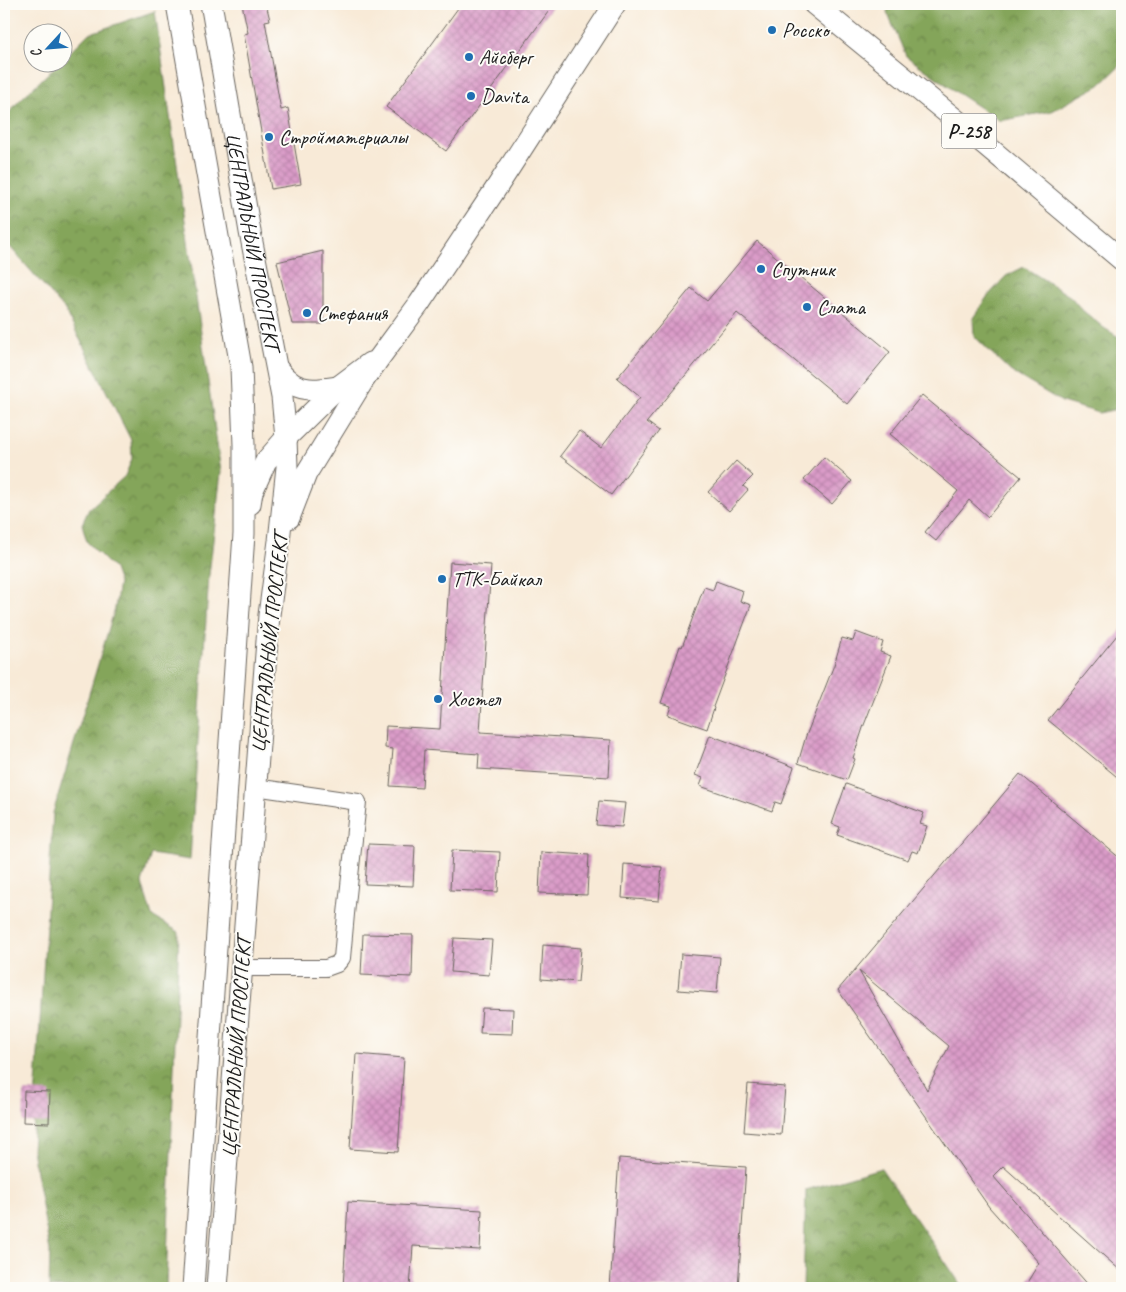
<svg xmlns="http://www.w3.org/2000/svg" width="1126" height="1292" viewBox="0 0 1126 1292" font-family="Caveat,sans-serif">
<style>
.forest{fill:url(#forest-crowns);stroke:#50603b}
.building{fill:url(#building-cross-hatch);fill-rule:evenodd}
.lines{fill:none;stroke-linecap:round;stroke-linejoin:round}
.minor-casing{stroke:#69645d;stroke-width:18}
.major-casing{stroke:#69645d;stroke-width:23}
.minor{stroke:#fff;stroke-width:16}
.major{stroke:#fff;stroke-width:21}
.poi-dot{fill:#1f6fb2;stroke:#fdfcf7;stroke-width:2}
.labels{text-anchor:middle;dominant-baseline:central;stroke-width:4;stroke-linejoin:round;paint-order:stroke}
.shield{fill:#fdfcf7;stroke:#605f5e;stroke-width:1}
.shield-label{font-size:20px;font-weight:bold;fill:#1c1c1c}
.poi-label{font-size:21px;fill:#1c1c1c;stroke:#fdfcf7;text-anchor:start}
.street-label{font-size:21px;fill:#1c1c1c;stroke:#fdfcf7}
</style>
<defs>
<pattern id="forest-crowns" width="20" height="18" patternUnits="userSpaceOnUse" patternTransform="scale(1.25)"><rect width="20" height="18" fill="#84a55a"/><path d="M2 6a3 3 0 1 1 6 0M12 15a3 3 0 1 1 6 0" fill="none" stroke="#6b864a"/></pattern>
<pattern id="building-cross-hatch" width="8" height="8" patternUnits="userSpaceOnUse" patternTransform="scale(1.25)"><rect width="8" height="8" fill="#da9bc8"/><path d="M0 0l8 8M0 8l8-8" fill="none" stroke="#ba85ab"/></pattern>
</defs>
<rect width="100%" height="100%" fill="#fdfcf7"/>
<filter id="ink" filterUnits="userSpaceOnUse"><feTurbulence type="fractalNoise" baseFrequency=".02" numOctaves="2"/><feDisplacementMap in="SourceGraphic" scale="10" xChannelSelector="R" yChannelSelector="G"/><feConvolveMatrix kernelMatrix="1 2 1 2 8 2 1 2 1" color-interpolation-filters="sRGB"/></filter>
<filter id="wash" filterUnits="userSpaceOnUse"><feTurbulence type="fractalNoise" baseFrequency=".0096" numOctaves="4" result="noise"/><feDisplacementMap in="SourceGraphic" scale="20" xChannelSelector="R" yChannelSelector="G"/><feGaussianBlur stdDeviation="1.12" result="paint"/><feColorMatrix in="noise" values="0 0 0 0 0 0 0 0 0 0 0 0 0 0 0 0 0 1.4 0 .05"/><feComposite in="paint" operator="in"/></filter>
<g filter="url(#wash)">
<rect width="100%" height="100%" fill="#f8ead7"/>
<g class="forest">
<path d="M 889,4 L 1122,4 L 1122,64 L 1100,85 L 1052,111 L 1000,121 L 959,94 L 906,56 L 887,12 Z"/>
<path d="M 155,11 L 221,472 L 209,575 L 190,860 L 151,854 L 142,883 L 152,916 L 179,932 L 166,1288 L 49,1288 L 50,1251 L 32,1150 L 53,813 L 115,608 L 119,583 L 114,569 L 87,542 L 82,524 L 89,509 L 125,476 L 132,459 L 131,440 L 65,310 L 4,240 L 4,119 L 18,102 L 59,63 L 62,62 L 63,59 L 88,34 Z"/>
<path d="M 1024,267 L 1071,297 L 1081,309 L 1104,328 L 1122,339 L 1122,408 L 1099,413 L 1062,402 L 1010,371 L 974,336 L 973,318 L 987,297 L 1006,276 Z"/>
<path d="M 881,1168 L 953,1273 L 963,1288 L 803,1288 L 806,1190 Z"/>
</g>
<g id="blocks">
<g class="building">
<path d="M 242,4 L 266,4 L 270,20 L 265,21 L 281,110 L 288,108 L 301,184 L 271,189 L 244,34 L 248,33 Z"/>
<path d="M 461,4 L 554,4 L 446,151 L 386,107 Z"/>
<path d="M 757,241 L 890,352 L 847,404 L 737,313 L 647,422 L 659,431 L 611,495 L 560,456 L 579,431 L 601,448 L 640,397 L 617,378 L 691,288 L 707,301 Z"/>
<path d="M 323,251 L 323,324 L 292,324 L 277,262 Z"/>
<path d="M 922,395 L 1021,477 L 988,517 L 969,500 L 936,541 L 925,532 L 958,491 L 890,434 Z"/>
<path d="M 824,457 L 852,481 L 832,504 L 804,480 Z"/>
<path d="M 736,461 L 753,476 L 743,486 L 748,490 L 729,511 L 708,492 Z"/>
<path d="M 450,562 L 491,565 L 480,732 L 611,740 L 609,777 L 478,769 L 479,754 L 424,750 L 422,788 L 390,786 L 393,749 L 385,748 L 386,726 L 440,729 Z"/>
<path d="M 716,581 L 743,591 L 740,601 L 751,605 L 713,707 L 714,708 L 707,729 L 668,715 L 671,706 L 661,703 L 680,646 L 682,647 L 704,587 L 713,590 Z"/>
<path d="M 1122,629 L 1122,781 L 1048,720 Z"/>
<path d="M 856,632 L 883,642 L 880,652 L 891,656 L 864,725 L 853,758 L 855,759 L 847,780 L 798,763 L 806,736 L 834,665 L 842,638 L 853,641 Z"/>
<path d="M 710,735 L 794,767 L 781,804 L 775,802 L 772,811 L 700,786 L 703,778 L 695,775 Z"/>
<path d="M 1020,774 L 1122,860 L 1122,1272 L 1003,1166 L 993,1176 L 1091,1288 L 1034,1288 L 1028,1281 L 1039,1263 L 989,1207 L 838,990 ZM 859,971 L 949,1046 L 927,1090 Z"/>
<path d="M 846,784 L 924,813 L 920,824 L 927,826 L 918,853 L 912,851 L 908,860 L 837,835 L 840,827 L 832,824 Z"/>
<path d="M 599,801 L 625,803 L 622,827 L 596,825 Z"/>
<path d="M 368,844 L 415,846 L 413,886 L 365,884 Z"/>
<path d="M 452,850 L 500,852 L 498,892 L 450,890 Z"/>
<path d="M 541,852 L 589,855 L 587,895 L 539,893 Z"/>
<path d="M 624,864 L 662,867 L 659,901 L 622,898 Z"/>
<path d="M 363,934 L 413,935 L 412,977 L 361,975 Z"/>
<path d="M 454,938 L 492,940 L 489,975 L 451,972 Z"/>
<path d="M 543,945 L 581,948 L 578,982 L 541,979 Z"/>
<path d="M 681,954 L 720,957 L 717,993 L 678,990 Z"/>
<path d="M 482,1008 L 513,1009 L 512,1034 L 480,1033 Z"/>
<path d="M 356,1054 L 404,1058 L 398,1152 L 350,1149 Z"/>
<path d="M 748,1084 L 785,1087 L 781,1135 L 744,1132 Z"/>
<path d="M 24,1091 L 50,1092 L 49,1123 L 23,1122 Z"/>
<path d="M 619,1158 L 746,1167 L 738,1288 L 610,1288 Z"/>
<path d="M 348,1202 L 482,1210 L 480,1250 L 413,1246 L 410,1288 L 343,1288 Z"/>
</g>
</g>
</g>
<g filter="url(#ink)">
<use href="#blocks" fill-opacity="0" stroke="#69645d" stroke-width="1"/>
<g class="lines">
<defs>
<path id="minor" d="M 242,968 L 326,968 L 337,964 L 342,958 L 346,914 L 358,802 L 255,787"/>
<g id="major">
<path d="M 177,4 L 241,367 L 244,445 L 244,534 L 193,1288"/>
<path id="s1" d="M 211,4 L 213,14 L 250,232 L 282,397 L 286,438 L 287,467 L 279,541 L 269,615 L 217,1288"/>
<path d="M 814,4 L 956,120 L 1122,260"/>
<path d="M 277,368 C 280,372 284,377 288,380 C 301,393 321,389 338,387"/>
<path d="M 250,504 L 252,492 L 266,461 L 286,438 L 338,387 L 370,363"/>
<path d="M 289,518 L 306,474 L 363,381 L 380,357 L 419,304 L 495,190 L 615,4"/>
</g>
</defs>
<use href="#minor" class="minor-casing"/>
<use href="#major" class="major-casing"/>
<use href="#minor" class="minor"/>
<use href="#major" class="major"/>
</g>
</g>
<g class="poi-dot">
<circle cx="772" cy="30" r="5"/>
<circle cx="469" cy="57" r="5"/>
<circle cx="471" cy="96" r="5"/>
<circle cx="269" cy="137" r="5"/>
<circle cx="761" cy="269" r="5"/>
<circle cx="807" cy="307" r="5"/>
<circle cx="307" cy="313" r="5"/>
<circle cx="442" cy="579" r="5"/>
<circle cx="438" cy="699" r="5"/>
</g>
<g class="labels">
<rect class="shield" x="941.5" y="113.5" width="55" height="35" rx="4"/>
<g class="shield-label">
<text x="969" y="131">Р-258</text>
</g>
<g class="poi-label">
<text x="782" y="30">Росско</text>
<text x="479" y="57">Айсберг</text>
<text x="481" y="96">Davita</text>
<text x="279" y="137">Стройматериалы</text>
<text x="771" y="269">Спутник</text>
<text x="817" y="307">Слата</text>
<text x="317" y="313">Стефания</text>
<text x="452" y="579">ТТК-Байкал</text>
<text x="448" y="699">Хостел</text>
</g>
<g class="street-label">
<text stroke="none"><textPath href="#s1" startOffset="241">ЦЕНТРАЛЬНЫЙ ПРОСПЕКТ</textPath></text>
<text transform="translate(269 643) rotate(-84)">ЦЕНТРАЛЬНЫЙ ПРОСПЕКТ</text>
<text transform="translate(236 1047) rotate(-86)">ЦЕНТРАЛЬНЫЙ ПРОСПЕКТ</text>
</g>
</g>
<rect width="1126" height="1292" fill="none" stroke="#fdfcf7" stroke-width="20"/>
<g transform="translate(48 48) rotate(244)"><circle r="24" fill="#fdfcf7" stroke="#a3a29f"/>
<path d="M0-4L9 19L0 12L-9 19Z" fill="#1f6fb2"/>
<text y="-8" font-size="14" font-weight="bold" text-anchor="middle" fill="#1c1c1c">С</text>
</g>
</svg>
